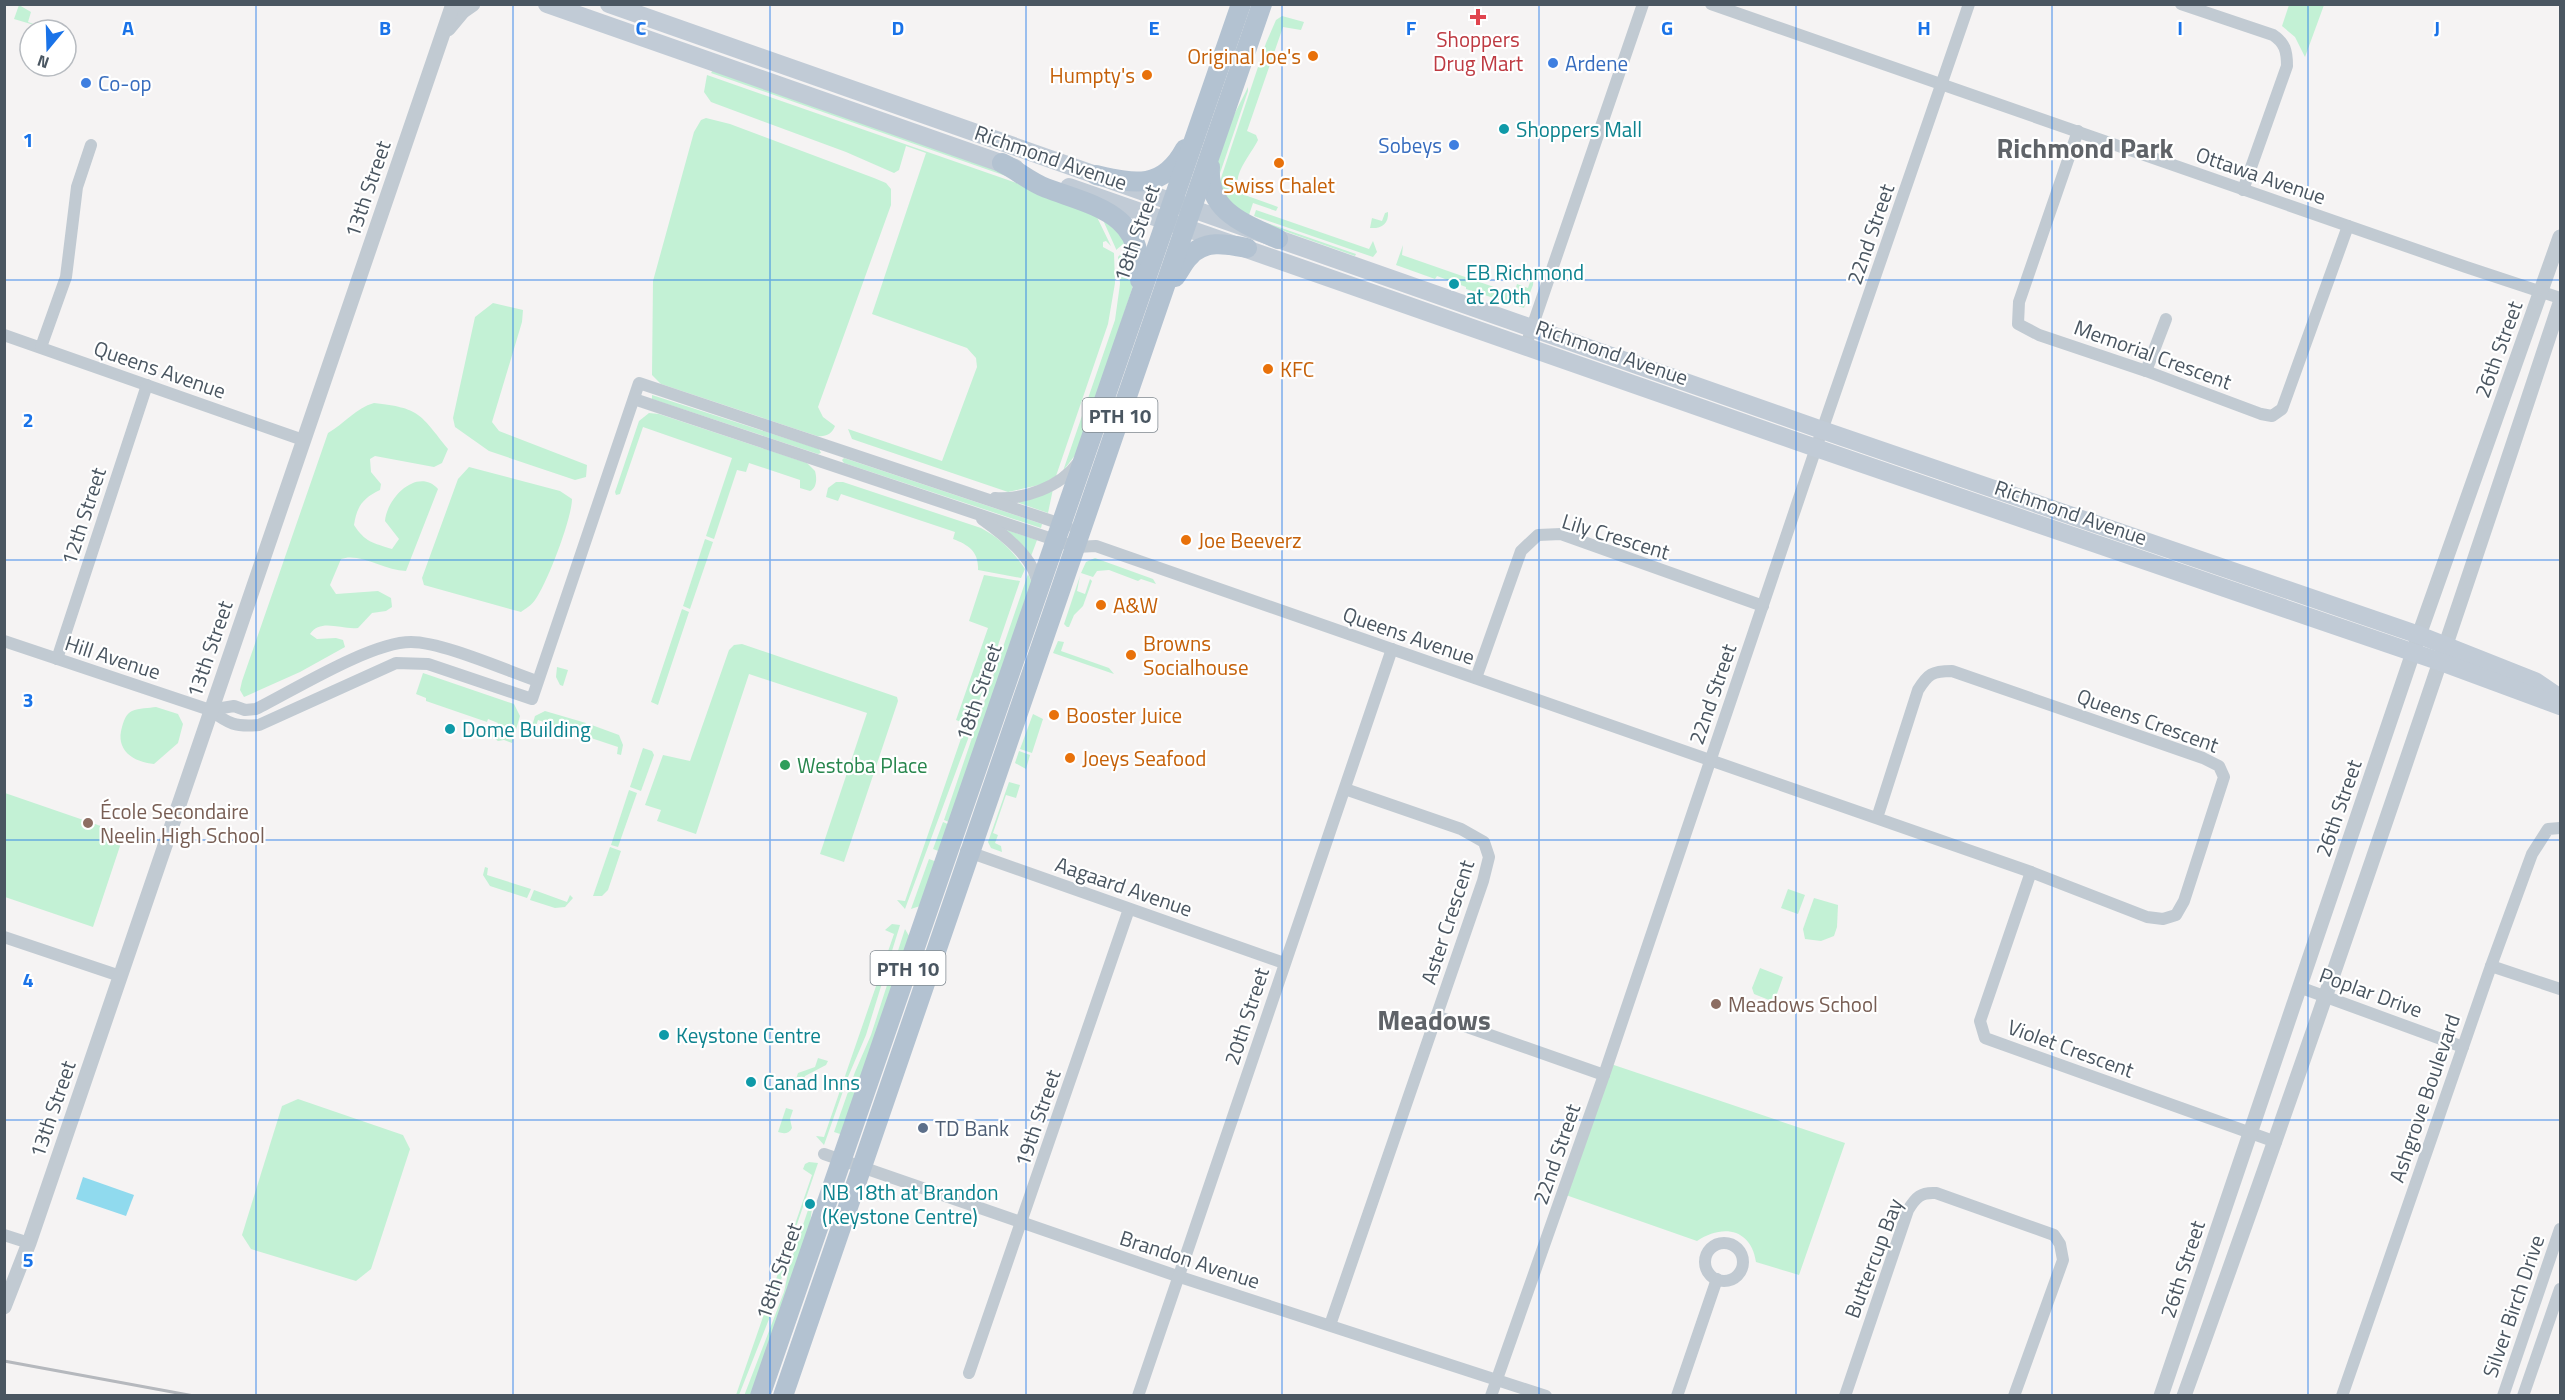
<svg xmlns="http://www.w3.org/2000/svg" width="2565" height="1400" viewBox="0 0 2565 1400" font-family="'Titillium Web',sans-serif">
<style>
.green{fill:#c3f1d5}
.water{fill:#90daee}
.lines{fill:none;stroke-linecap:round;stroke-linejoin:round}
.minor{stroke:#c1cad2;stroke-width:12}
.tertiary{stroke:#c1cad2;stroke-width:15}
.secondary{stroke:#c1cbd6;stroke-width:18}
.primary{stroke:#b3c2d1;stroke-width:20}
.rail{stroke:#b5b8bd;stroke-width:3}
.grid{fill:none;stroke:#1a73e8;stroke-width:1.5;stroke-opacity:0.55}
.health-dot{fill:#e0444e;stroke:#fff;stroke-width:2}
.food-dot{fill:#e8710a;stroke:#fff;stroke-width:2}
.shop-dot{fill:#3f7fe0;stroke:#fff;stroke-width:2}
.culture-dot{fill:#0f9aa8;stroke:#fff;stroke-width:2}
.leisure-dot{fill:#2e9e5b;stroke:#fff;stroke-width:2}
.education-dot{fill:#8d6e63;stroke:#fff;stroke-width:2}
.service-dot{fill:#5c6f8a;stroke:#fff;stroke-width:2}
.labels{text-anchor:middle;dominant-baseline:central;stroke-width:4.5;stroke-linejoin:round;paint-order:stroke}
.shield{fill:#fff;stroke:#808990;stroke-width:1.5}
.shield-label{font-size:20px;font-weight:bold;fill:#4a5661}
.health-label{font-size:21px;fill:#be3a42;stroke:#fff}
.food-label{font-size:21px;fill:#c56008;stroke:#fff;text-anchor:start}
.shop-label{font-size:21px;fill:#366cbe;stroke:#fff;text-anchor:start}
.culture-label{font-size:21px;fill:#0d838f;stroke:#fff;text-anchor:start}
.street-label{font-size:21px;fill:#4a5661;stroke:#fff}
.leisure-label{font-size:21px;fill:#27864d;stroke:#fff;text-anchor:start}
.education-label{font-size:21px;fill:#785e54;stroke:#fff;text-anchor:start}
.service-label{font-size:21px;fill:#4e5e75;stroke:#fff;text-anchor:start}
.district-label{font-size:27px;font-weight:bold;fill:#5f6368;stroke:#fff}
.grid-label{font-size:20px;text-anchor:middle;font-weight:bold;fill:#1a73e8;stroke:#fff;stroke-width:4.5;stroke-linejoin:round;paint-order:stroke}
</style>
<rect width="100%" height="100%" fill="#f5f3f3"/>
<g class="green">
<path d="M 19,5 L 31,12 L 28,22 L 51,30 L 14,19 Z"/>
<path d="M 2289,5 L 2324,5 L 2305,57 L 2295,37 L 2282,26 Z"/>
<path d="M 1282,16 L 1304,22 L 1301,30 L 1283,27 L 1247,131 L 1256,135 L 1258,140 C 1251,155 1228,178 1242,194 L 1278,207 L 1276,211 L 1253,203 L 1249,215 L 1228,203 L 1219,184 L 1266,43 L 1276,20 Z"/>
<path d="M 713,70 L 1010,174 L 1026,183 L 711,73 Z"/>
<path d="M 707,75 L 1074,203 L 1095,213 L 1111,246 L 1106,241 L 1103,242 L 1103,247 L 1114,253 L 1115,283 L 1108,324 L 1056,476 L 1043,484 L 1008,492 L 852,439 L 848,429 L 942,461 L 977,367 L 976,358 L 967,348 L 872,314 L 926,153 L 906,146 L 899,170 L 894,173 L 846,152 L 711,102 L 704,92 Z"/>
<path d="M 1248,87 L 1248,91 L 1218,179 C 1212,149 1236,113 1248,87 Z"/>
<path d="M 706,118 L 730,124 L 874,178 L 886,183 L 891,189 L 891,205 L 818,407 L 823,417 L 835,426 C 832,434 826,437 817,436 L 661,384 L 652,375 L 653,281 L 694,132 L 701,120 Z"/>
<path d="M 1256,210 L 1369,249 L 1373,241 L 1377,252 L 1373,257 L 1254,216 Z"/>
<path d="M 1388,212 C 1389,224 1381,229 1370,228 L 1372,218 L 1382,221 L 1385,213 Z"/>
<path d="M 1103,220 L 1128,240 L 1116,250 L 1116,249 Z"/>
<path d="M 1264,222 L 1356,254 L 1355,256 L 1264,224 Z"/>
<path d="M 1130,244 L 1134,272 L 1132,289 L 1079,450 L 1063,471 L 1115,320 L 1120,284 L 1118,257 Z"/>
<path d="M 1403,245 L 1402,255 L 1514,294 L 1517,284 L 1528,288 L 1534,270 L 1533,285 L 1524,308 L 1466,289 L 1466,287 L 1437,276 L 1435,279 L 1396,265 Z"/>
<path d="M 493,303 L 523,310 L 522,322 L 492,422 L 499,431 L 587,465 L 586,477 L 575,480 L 489,451 L 455,427 L 453,418 L 475,317 Z"/>
<path d="M 652,395 L 819,449 L 821,453 L 818,454 L 652,399 Z"/>
<path d="M 374,403 C 420,408 420,414 448,449 L 442,463 L 434,467 L 375,456 L 370,459 L 371,472 L 381,484 L 380,490 C 363,498 357,506 354,525 C 365,542 373,543 392,549 L 399,539 L 385,521 C 387,497 418,467 438,489 L 406,571 C 384,570 359,552 341,559 L 330,585 L 336,594 L 378,591 L 391,598 L 392,607 L 386,611 L 372,613 L 358,628 C 341,630 321,618 310,634 L 317,639 L 336,638 L 343,640 L 345,647 L 300,672 L 244,697 L 240,690 L 242,681 L 328,433 C 344,424 356,408 374,403 Z"/>
<path d="M 649,413 L 659,414 L 807,463 L 815,471 C 817,478 817,488 810,491 L 800,488 L 800,480 L 749,463 L 746,472 L 737,470 L 714,539 L 706,536 L 732,458 L 643,427 L 620,494 L 616,495 L 615,492 L 639,421 Z"/>
<path d="M 844,458 L 1042,524 L 1041,528 L 844,463 L 842,460 Z"/>
<path d="M 469,467 L 560,491 L 572,499 C 572,518 547,584 535,600 C 532,605 525,609 521,612 L 424,585 L 422,578 L 458,479 Z"/>
<path d="M 836,482 L 843,482 L 981,528 C 1000,538 1013,551 1025,569 L 1021,578 L 978,570 C 979,552 969,545 953,539 L 955,532 L 841,494 L 838,501 L 826,497 L 828,488 Z"/>
<path d="M 1053,489 L 1048,513 L 1019,503 L 1018,501 Z"/>
<path d="M 1004,529 L 1037,540 L 1030,559 Z"/>
<path d="M 705,539 L 713,542 L 690,609 L 683,606 Z"/>
<path d="M 1095,558 L 1153,579 L 1156,584 L 1141,579 L 1138,581 L 1109,570 L 1097,571 L 1093,577 L 1081,573 L 1086,562 Z"/>
<path d="M 1028,574 L 1032,583 L 951,823 L 944,820 Z"/>
<path d="M 984,575 L 1020,581 L 979,701 L 968,739 L 905,909 L 897,900 L 905,901 L 966,724 L 956,720 L 988,628 L 969,621 Z"/>
<path d="M 1080,576 L 1077,591 L 1085,594 L 1090,579 L 1092,581 L 1083,606 L 1074,615 L 1069,627 L 1067,627 L 1064,624 Z"/>
<path d="M 682,609 L 689,612 L 658,705 L 651,702 Z"/>
<path d="M 1058,641 L 1064,642 L 1061,651 L 1109,668 L 1114,674 L 1053,653 Z"/>
<path d="M 742,644 L 897,697 L 898,701 L 844,862 L 820,854 L 867,713 L 749,674 L 696,834 L 657,821 L 661,810 L 645,805 L 663,755 L 690,761 L 729,650 L 734,645 Z"/>
<path d="M 557,667 L 568,670 L 563,686 L 560,685 L 556,677 Z"/>
<path d="M 423,673 L 514,704 L 520,716 L 512,743 L 504,740 L 498,741 L 491,736 L 492,733 L 495,733 L 498,723 L 488,719 L 487,722 L 426,701 L 426,698 L 416,694 Z"/>
<path d="M 156,707 L 178,714 L 183,724 L 178,743 L 154,764 C 133,762 115,750 122,727 C 124,720 126,714 132,711 C 139,708 149,708 156,707 Z"/>
<path d="M 545,711 L 586,723 L 582,735 L 538,720 L 536,726 L 532,726 L 535,716 Z"/>
<path d="M 1033,714 L 1043,719 L 1032,753 L 1020,749 Z"/>
<path d="M 589,724 L 619,735 L 623,745 L 621,755 L 617,754 L 618,747 L 585,736 Z"/>
<path d="M 643,748 L 652,751 L 654,755 L 641,791 L 630,787 Z"/>
<path d="M 1019,751 L 1030,755 L 1026,769 L 1015,763 Z"/>
<path d="M 1009,782 L 1020,785 L 1016,798 L 1006,795 L 993,833 L 998,835 L 995,843 L 1001,846 L 1002,852 L 991,848 L 988,842 Z"/>
<path d="M 629,790 L 637,793 L 618,847 L 611,845 Z"/>
<path d="M 5,793 L 124,834 L 93,927 L 5,897 Z"/>
<path d="M 943,822 L 950,825 L 941,852 L 933,849 Z"/>
<path d="M 610,847 L 621,851 L 608,890 L 602,896 L 593,896 Z"/>
<path d="M 929,859 L 937,862 L 920,906 L 911,909 Z"/>
<path d="M 485,867 L 488,868 L 487,875 L 531,889 L 527,898 L 490,886 L 483,875 Z"/>
<path d="M 1788,889 L 1805,895 L 1798,914 L 1781,908 Z"/>
<path d="M 534,890 L 567,902 L 570,895 L 573,898 L 565,907 L 555,908 L 530,900 Z"/>
<path d="M 1814,898 L 1838,905 L 1837,927 L 1834,936 L 1821,941 L 1805,939 L 1803,929 Z"/>
<path d="M 892,924 L 900,925 L 866,1035 L 848,1077 L 824,1145 L 816,1136 L 824,1137 L 894,934 L 885,930 Z"/>
<path d="M 905,929 L 909,936 L 843,1135 L 834,1132 L 855,1072 L 871,1035 Z"/>
<path d="M 1760,968 L 1783,977 L 1774,1002 L 1754,994 L 1752,988 Z"/>
<path d="M 818,1058 L 828,1061 L 826,1065 L 805,1076 L 801,1087 L 794,1085 L 798,1073 L 815,1067 Z"/>
<path d="M 1608,1063 L 1845,1143 L 1799,1275 L 1756,1262 C 1751,1228 1722,1224 1697,1241 L 1563,1194 Z"/>
<path d="M 298,1099 L 403,1135 L 410,1149 L 371,1269 L 356,1281 L 251,1249 L 242,1235 L 282,1106 Z"/>
<path d="M 786,1108 L 793,1110 L 790,1119 L 792,1128 C 789,1134 784,1134 778,1132 Z"/>
<path d="M 809,1162 L 818,1163 L 794,1233 L 773,1309 L 739,1395 L 736,1395 L 812,1175 L 803,1169 L 805,1164 Z"/>
<path d="M 809,1207 L 812,1208 L 809,1231 L 753,1395 L 744,1396 L 784,1292 L 790,1264 Z"/>
</g>
<path class="water" d="M 83,1177 L 134,1195 L 126,1216 L 76,1199 Z"/>
<g class="lines">
<g class="minor">
<path d="M 1711,4 L 2466,267 L 2560,298"/>
<path d="M 2181,4 L 2273,35 C 2285,43 2287,51 2287,66 L 2243,190"/>
<path d="M 2078,131 L 2019,302 L 2018,324 L 2039,335 L 2146,371 L 2261,414 L 2272,416 L 2282,409 L 2348,226"/>
<path d="M 4,335 L 303,440"/>
<path d="M 1526,345 L 1643,4"/>
<path d="M 41,347 L 66,277 L 77,187 L 91,145"/>
<path d="M 2146,371 L 2166,319"/>
<path d="M 634,399 L 1076,547 L 1096,546 L 2031,872 L 2147,917 L 2163,919 L 2176,915 L 2184,901 L 2224,777 L 2219,766 L 2203,758 L 1952,671 C 1932,671 1928,674 1918,690 L 1877,818"/>
<path d="M 995,498 C 1024,500 1060,487 1078,463"/>
<path d="M 982,519 C 1003,534 1036,558 1038,587"/>
<path d="M 4,641 L 210,710 C 229,724 235,727 259,725 L 396,663 L 428,664 L 532,699 L 639,383 L 1067,526"/>
<path d="M 57,659 L 147,385"/>
<path d="M 1476,678 L 1521,551 L 1538,535 L 1561,534 L 1763,606"/>
<path d="M 210,710 L 234,706 L 245,710 L 256,709 C 294,690 371,642 411,642 C 442,642 505,670 537,681"/>
<path d="M 966,851 L 1284,963"/>
<path d="M 2031,872 L 1980,1021 L 1985,1038 L 2276,1142"/>
<path d="M 4,937 L 120,976"/>
<path d="M 2491,966 L 2560,989"/>
<path d="M 2299,987 L 2463,1047"/>
<path d="M 1436,1016 L 1604,1075"/>
<path d="M 824,1154 L 1177,1276 L 1546,1396"/>
<path d="M 4,1235 L 29,1243"/>
<circle cx="1724" cy="1262" r="19"/>
<path d="M 1330,1325 L 1483,881 L 1489,857 L 1484,842 L 1461,829 L 1345,789"/>
<path d="M 969,1373 L 1129,909"/>
<path d="M 1138,1396 L 1392,649"/>
<path d="M 1491,1396 L 1604,1075 L 1816,448 L 1969,4"/>
<path d="M 1677,1396 L 1717,1279"/>
<path d="M 1845,1396 L 1908,1210 C 1916,1197 1921,1192 1936,1193 L 2054,1235 L 2060,1244 L 2063,1260 L 2014,1396"/>
<path d="M 2342,1396 L 2491,966 L 2532,854 L 2548,829 L 2560,828"/>
<path d="M 2503,1396 L 2560,1229"/>
<path d="M 2523,1396 L 2560,1289"/>
</g>
<g class="tertiary">
<path d="M 448,29 L 463,11 L 473,4"/>
<path d="M 4,1307 L 29,1243 L 453,4"/>
<path d="M 2161,1396 L 2419,635 L 2560,237"/>
<path d="M 2184,1396 C 2315,1033 2439,669 2560,303"/>
</g>
<g class="secondary">
<path d="M 547,4 L 1015,168"/>
<path d="M 609,4 L 1822,430 L 2419,635 L 2535,681 L 2560,698"/>
<path d="M 1069,187 L 1816,448 L 2441,662 L 2560,706"/>
</g>
<g class="primary">
<path d="M 1002,163 C 1017,170 1030,182 1046,188 C 1097,207 1143,213 1140,280"/>
<path d="M 1210,167 C 1207,211 1243,223 1278,239"/>
<path d="M 1096,175 C 1135,184 1163,190 1185,149"/>
<path d="M 1175,277 C 1180,271 1183,263 1189,257 C 1204,239 1227,244 1247,248"/>
<path d="M 760,1396 L 1241,4"/>
<path d="M 783,1396 L 1262,4"/>
</g>
<path class="rail" d="M 4,1361 L 194,1396"/>
</g>
<path class="grid" d="M 256,4 L 256,1396M 513,4 L 513,1396M 770,4 L 770,1396M 1026,4 L 1026,1396M 1282,4 L 1282,1396M 1539,4 L 1539,1396M 1796,4 L 1796,1396M 2052,4 L 2052,1396M 2308,4 L 2308,1396M 4,280 L 2560,280M 4,560 L 2560,560M 4,840 L 2560,840M 4,1120 L 2560,1120"/>
<path class="health-dot" d="M1475 8h6v6h6v6h-6v6h-6v-6h-6v-6h6z"/>
<g class="food-dot">
<circle cx="1313" cy="56" r="6"/>
<circle cx="1147" cy="75" r="6"/>
<circle cx="1279" cy="163" r="6"/>
<circle cx="1268" cy="369" r="6"/>
<circle cx="1186" cy="540" r="6"/>
<circle cx="1101" cy="605" r="6"/>
<circle cx="1131" cy="655" r="6"/>
<circle cx="1054" cy="715" r="6"/>
<circle cx="1070" cy="758" r="6"/>
</g>
<g class="shop-dot">
<circle cx="1553" cy="63" r="6"/>
<circle cx="86" cy="83" r="6"/>
<circle cx="1454" cy="145" r="6"/>
</g>
<g class="culture-dot">
<circle cx="1504" cy="129" r="6"/>
<circle cx="1454" cy="284" r="6"/>
<circle cx="450" cy="729" r="6"/>
<circle cx="664" cy="1035" r="6"/>
<circle cx="751" cy="1082" r="6"/>
<circle cx="810" cy="1204" r="6"/>
</g>
<circle class="leisure-dot" cx="785" cy="765" r="6"/>
<g class="education-dot">
<circle cx="88" cy="823" r="6"/>
<circle cx="1716" cy="1004" r="6"/>
</g>
<circle class="service-dot" cx="923" cy="1128" r="6"/>
<g class="labels">
<g class="shield">
<rect x="1082.5" y="398" width="75" height="34" rx="4.5"/>
<rect x="870.5" y="951" width="75" height="34" rx="4.5"/>
</g>
<g class="shield-label">
<text x="1120" y="415">PTH 10</text>
<text x="908" y="968">PTH 10</text>
</g>
<g class="health-label">
<text x="1478" y="39">Shoppers<tspan x="1478" dy="24">Drug Mart</tspan></text>
</g>
<g class="food-label">
<text x="1301" y="56" text-anchor="end">Original Joe's</text>
<text x="1135" y="75" text-anchor="end">Humpty's</text>
<text x="1279" y="185" text-anchor="middle">Swiss Chalet</text>
<text x="1280" y="369">KFC</text>
<text x="1198" y="540">Joe Beeverz</text>
<text x="1113" y="605">A&amp;W</text>
<text x="1143" y="643">Browns<tspan x="1143" dy="24">Socialhouse</tspan></text>
<text x="1066" y="715">Booster Juice</text>
<text x="1082" y="758">Joeys Seafood</text>
</g>
<g class="shop-label">
<text x="1565" y="63">Ardene</text>
<text x="98" y="83">Co-op</text>
<text x="1442" y="145" text-anchor="end">Sobeys</text>
</g>
<g class="culture-label">
<text x="1516" y="129">Shoppers Mall</text>
<text x="1466" y="272">EB Richmond<tspan x="1466" dy="24">at 20th</tspan></text>
<text x="462" y="729">Dome Building</text>
<text x="676" y="1035">Keystone Centre</text>
<text x="763" y="1082">Canad Inns</text>
<text x="822" y="1192">NB 18th at Brandon<tspan x="822" dy="24">(Keystone Centre)</tspan></text>
</g>
<g class="street-label">
<text transform="translate(1051 157) rotate(19)">Richmond Avenue</text>
<text transform="translate(2261 175) rotate(19)">Ottawa Avenue</text>
<text transform="translate(367 189) rotate(-71)">13th Street</text>
<text transform="translate(1136 233) rotate(-71)">18th Street</text>
<text transform="translate(1870 234) rotate(-71)">22nd Street</text>
<text transform="translate(2498 349) rotate(-70)">26th Street</text>
<text transform="translate(1612 352) rotate(19)">Richmond Avenue</text>
<text transform="translate(2153 354) rotate(20)">Memorial Crescent</text>
<text transform="translate(160 369) rotate(19)">Queens Avenue</text>
<text transform="translate(2071 512) rotate(19)">Richmond Avenue</text>
<text transform="translate(83 516) rotate(-72)">12th Street</text>
<text transform="translate(1616 536) rotate(17)">Lily Crescent</text>
<text transform="translate(1409 635) rotate(19)">Queens Avenue</text>
<text transform="translate(209 649) rotate(-71)">13th Street</text>
<text transform="translate(113 657) rotate(18)">Hill Avenue</text>
<text transform="translate(978 692) rotate(-71)">18th Street</text>
<text transform="translate(1712 694) rotate(-71)">22nd Street</text>
<text transform="translate(2148 720) rotate(20)">Queens Crescent</text>
<text transform="translate(2338 808) rotate(-71)">26th Street</text>
<text transform="translate(1124 886) rotate(19)">Aagaard Avenue</text>
<text transform="translate(1447 922) rotate(-72)">Aster Crescent</text>
<text transform="translate(2371 992) rotate(20)">Poplar Drive</text>
<text transform="translate(1246 1016) rotate(-72)">20th Street</text>
<text transform="translate(2071 1048) rotate(20)">Violet Crescent</text>
<text transform="translate(2424 1098) rotate(-71)">Ashgrove Boulevard</text>
<text transform="translate(52 1109) rotate(-71)">13th Street</text>
<text transform="translate(1037 1118) rotate(-71)">19th Street</text>
<text transform="translate(1556 1154) rotate(-71)">22nd Street</text>
<text transform="translate(1873 1258) rotate(-69)">Buttercup Bay</text>
<text transform="translate(1190 1259) rotate(18)">Brandon Avenue</text>
<text transform="translate(2182 1269) rotate(-72)">26th Street</text>
<text transform="translate(778 1271) rotate(-71)">18th Street</text>
<text transform="translate(2513 1306) rotate(-71)">Silver Birch Drive</text>
</g>
<g class="leisure-label">
<text x="797" y="765">Westoba Place</text>
</g>
<g class="education-label">
<text x="100" y="811">École Secondaire<tspan x="100" dy="24">Neelin High School</tspan></text>
<text x="1728" y="1004">Meadows School</text>
</g>
<g class="service-label">
<text x="935" y="1128">TD Bank</text>
</g>
<g class="district-label">
<text x="2085" y="147">Richmond Park</text>
<text x="1434" y="1019">Meadows</text>
</g>
</g>
<g class="grid-label">
<text x="128" y="35">A</text>
<text x="385" y="35">B</text>
<text x="641" y="35">C</text>
<text x="898" y="35">D</text>
<text x="1154" y="35">E</text>
<text x="1411" y="35">F</text>
<text x="1667" y="35">G</text>
<text x="1924" y="35">H</text>
<text x="2180" y="35">I</text>
<text x="2437" y="35">J</text>
<text x="28" y="147">1</text>
<text x="28" y="427">2</text>
<text x="28" y="707">3</text>
<text x="28" y="987">4</text>
<text x="28" y="1267">5</text>
</g>
<rect width="2565" height="1400" fill="none" stroke="#4a5661" stroke-width="12"/>
<g transform="translate(48 48) rotate(199)"><circle r="28" fill="#ffffff" stroke="#b7bbc0" stroke-width="1.5"/>
<path d="M0-4.5L10 22L0 15L-10 22Z" fill="#1a73e8"/>
<text y="-9" font-size="16" font-weight="bold" text-anchor="middle" fill="#4a5661">N</text>
</g>
</svg>
